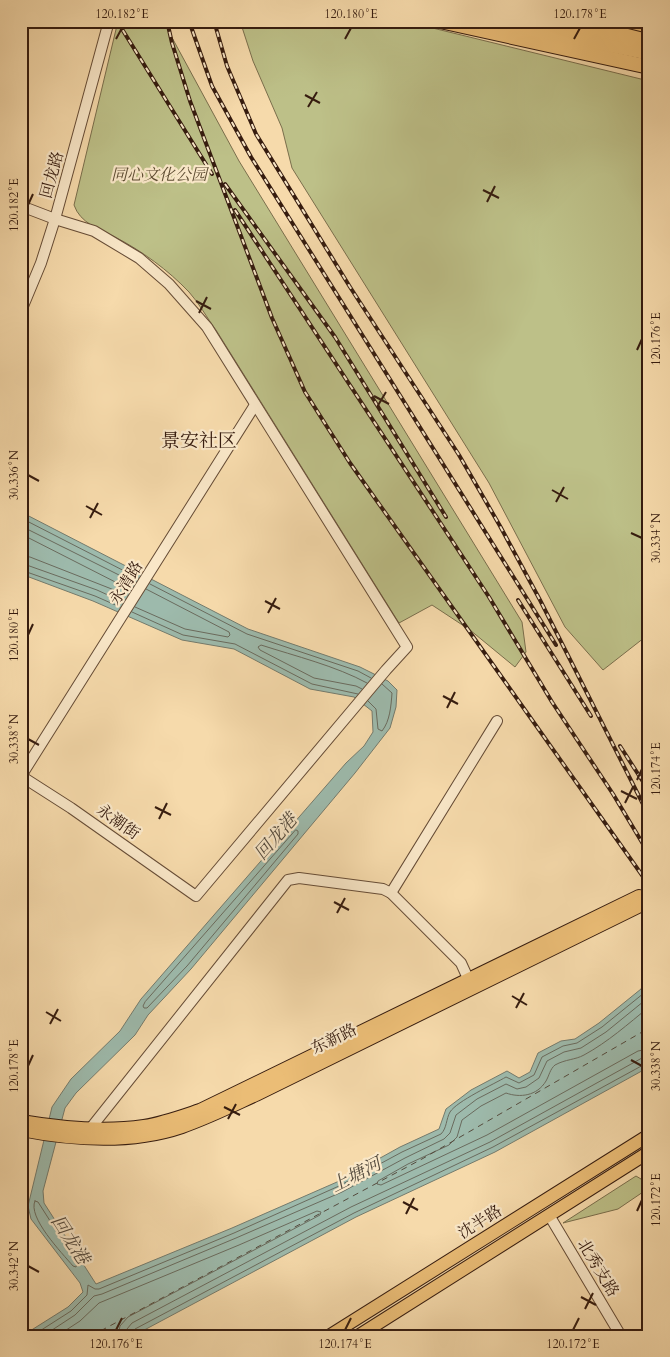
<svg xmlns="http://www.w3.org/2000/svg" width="670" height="1357" viewBox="0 0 670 1357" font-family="Cardo,'Noto Serif SC',serif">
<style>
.green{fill:#bdc088;stroke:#7a6e4c}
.water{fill:#9dbaac;stroke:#747b6d}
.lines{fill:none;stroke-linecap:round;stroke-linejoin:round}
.shore{stroke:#6a6b5e;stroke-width:1}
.ferry{stroke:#554b3e;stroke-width:1;stroke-dasharray:6 5;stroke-linecap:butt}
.minor-casing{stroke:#664c36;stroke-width:12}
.major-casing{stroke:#361c0f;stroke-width:14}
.highway-casing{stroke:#361c0f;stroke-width:16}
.minor{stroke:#f9e7c8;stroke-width:10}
.major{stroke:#ebbd76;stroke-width:12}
.highway{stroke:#ebbd76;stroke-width:14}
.rail-casing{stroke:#361c0f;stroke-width:4}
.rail{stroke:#f9e7c8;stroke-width:2;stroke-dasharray:5.5;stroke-linecap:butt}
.highway-bridge-casing{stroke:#361c0f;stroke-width:16;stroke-linecap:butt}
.highway-bridge{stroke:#ebbd76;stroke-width:14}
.ticks{fill:none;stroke:#361c0f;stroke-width:2}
.labels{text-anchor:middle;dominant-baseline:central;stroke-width:4.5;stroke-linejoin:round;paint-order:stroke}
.street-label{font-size:16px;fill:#361c0f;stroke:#f9e7c8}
.park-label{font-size:16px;font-style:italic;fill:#5e4d33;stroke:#f9e7c8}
.water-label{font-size:18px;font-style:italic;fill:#554b3e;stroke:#f9e7c8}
.quarter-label{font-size:19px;fill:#361c0f;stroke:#f9e7c8}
.neatline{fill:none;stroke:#361c0f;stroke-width:2}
.ticks-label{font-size:12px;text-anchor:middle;fill:#361c0f}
</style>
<rect width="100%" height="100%" fill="#f6daab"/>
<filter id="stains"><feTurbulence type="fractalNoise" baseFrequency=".004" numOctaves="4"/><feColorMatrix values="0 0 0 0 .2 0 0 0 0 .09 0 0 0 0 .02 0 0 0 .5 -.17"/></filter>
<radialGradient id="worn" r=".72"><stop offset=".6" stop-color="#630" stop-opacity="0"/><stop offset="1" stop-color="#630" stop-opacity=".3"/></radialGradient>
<g class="green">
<path d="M 118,21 L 163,21 L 239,161 L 522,622 L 526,652 L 515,667 L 470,630 L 432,605 L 399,623 L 216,330 C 207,318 199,303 189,292 C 168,270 142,251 115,237 C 99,229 80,223 74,205 Z"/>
<path d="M 240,21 L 404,21 L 649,81 L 649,634 L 603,670 L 565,627 L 489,483 L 292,168 L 282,128 L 253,61 Z"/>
<path d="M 636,1176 L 641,1179 L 645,1184 L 643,1192 L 618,1209 L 563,1223 Z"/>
</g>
<path class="water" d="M 21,512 L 248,629 L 360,667 L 388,681 L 397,690 L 396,707 L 390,728 L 355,773 L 191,969 L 148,1015 L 135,1035 L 76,1093 L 65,1108 L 43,1191 L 44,1203 L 96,1284 L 232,1228 L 337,1182 L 400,1147 L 439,1129 L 446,1109 L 471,1090 L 507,1071 L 519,1078 L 530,1072 L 538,1053 L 561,1041 L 575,1039 L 599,1023 L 641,989 L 649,975 L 649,1067 L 495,1152 L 356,1217 L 133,1336 L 22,1336 L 68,1307 L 83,1292 L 80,1283 L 31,1219 L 28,1206 L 52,1107 L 71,1079 L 120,1031 L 141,999 L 346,763 L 364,746 L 373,732 L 372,711 L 354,697 L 310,689 L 234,649 L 182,640 L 93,601 L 21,574 Z"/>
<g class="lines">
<g class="shore">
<path d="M 21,518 L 138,578"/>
<path d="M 21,526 L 135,583"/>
<path d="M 21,534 L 131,590"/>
<path d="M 21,556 L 30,557 L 127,595"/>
<path d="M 21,563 L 97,590 L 123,602"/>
<path d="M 21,570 L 95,596 L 120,607"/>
<path d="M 150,584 L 247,634 L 358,671 L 371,678"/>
<path d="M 135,607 L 185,629 L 228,637 L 230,635 L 229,632 L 146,589"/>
<path d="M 132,612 L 183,635 L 235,644 L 312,684 L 358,694"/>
<path d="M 362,689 L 356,686 L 314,678 L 260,650 L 258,647 L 261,645 C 295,656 336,666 367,683"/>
<path d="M 368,701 L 376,709 L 378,729 L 382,731 C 390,721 391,706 392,693 L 382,684"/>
<path d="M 296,830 L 298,831 L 298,834 L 187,966 L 147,1008 L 144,1008 L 143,1006 L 145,1002 Z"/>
<path d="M 649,1007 C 628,1024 608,1042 584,1055 C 575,1060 566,1059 555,1065 C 550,1069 549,1076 546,1081 C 537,1096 520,1098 506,1093 L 481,1106 L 462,1120 L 457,1137 L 449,1145 L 408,1164 L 378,1181 L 377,1184 L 381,1185 L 487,1135 L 638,1051 L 649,1049"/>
<path d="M 35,1201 L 38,1202 L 77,1263 L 76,1267 L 73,1266 C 62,1253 27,1217 35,1201 Z"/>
<path d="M 32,1336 L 71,1311 L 87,1295 L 88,1285 L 95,1289 L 99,1289 L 234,1233 L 339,1186 L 402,1152 L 441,1134 C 447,1128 446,1119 450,1112 C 457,1101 494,1084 506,1077 L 519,1083 L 534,1075 L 542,1057 L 563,1046 L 577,1043 L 602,1027 L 644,993 L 649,986"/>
<path d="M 43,1336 L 75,1315 L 94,1296 L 102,1294 L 236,1238 L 342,1192 L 405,1158 L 444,1139 L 450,1133 L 456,1115 L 477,1099 L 506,1084 L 517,1089 L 526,1087 L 539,1078 L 547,1061 L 564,1052 L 581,1048 L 606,1032 L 649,997"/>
<path d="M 57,1336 L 80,1321 L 99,1303 L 239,1245 L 317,1211 L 321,1212 L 320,1215 L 128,1317 L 120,1326 L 118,1336"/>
<path d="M 126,1336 L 127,1329 L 132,1323 L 351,1207 L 490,1142 L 642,1058 L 649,1057"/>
<path d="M 132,1336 L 132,1332 L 135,1329 L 354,1213 L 493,1147 L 645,1064 L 649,1063"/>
</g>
<path class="ferry" d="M 91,1336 L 422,1159 L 649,1028"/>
<defs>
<g id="minor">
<path d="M 21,206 L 55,219 L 94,231 L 139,258 L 169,284 L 207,327 L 407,647 L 386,670 L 196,896 L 71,808 L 21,776"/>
<path d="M 21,311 L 41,263 L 55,219 L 109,21"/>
<path d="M 21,776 L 255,405"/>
<path d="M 391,893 L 497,721"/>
<path d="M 90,1129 L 288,880 L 299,878 L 383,889 L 391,893 L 461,963 L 471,985"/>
<path d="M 549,1215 L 621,1336"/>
</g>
<g id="major">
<path d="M 599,21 L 641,30"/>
<path d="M 21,1121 C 62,1128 103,1132 144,1126 C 163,1123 182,1116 200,1110 L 639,896"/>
<path d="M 21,1130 C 72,1140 132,1144 182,1127 C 208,1118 232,1106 256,1095 L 644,904"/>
<path d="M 329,1336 L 649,1135"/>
<path d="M 358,1336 L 649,1152"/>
</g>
<g id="highway">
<path d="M 440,21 L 649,67"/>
<path d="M 493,21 L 649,53"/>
<path d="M 556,21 L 649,41"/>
</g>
</defs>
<use href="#minor" class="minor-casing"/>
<use href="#major" class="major-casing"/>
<use href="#highway" class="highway-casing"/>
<use href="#minor" class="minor"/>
<use href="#major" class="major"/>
<use href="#highway" class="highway"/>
<defs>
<g id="rail">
<path d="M 117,21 L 212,174"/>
<path d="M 167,21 L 172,43 L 190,101 L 272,318 L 305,392 L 350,463 L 649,885"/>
<path d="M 189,21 L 212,86 L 251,157 L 556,645"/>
<path d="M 214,21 L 227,66 L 256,134 L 350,287 L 459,455 L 500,526 L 540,600 L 649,816"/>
<path d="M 225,184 L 335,337 L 446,517"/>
<path d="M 235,210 L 489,597 L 552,702 L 613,794 L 649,854"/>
<path d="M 518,600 L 591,716"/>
<path d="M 620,746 L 649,791"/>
</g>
</defs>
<use href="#rail" class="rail-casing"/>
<use href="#rail" class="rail"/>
<defs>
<path id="highway-bridge" d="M 629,21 L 649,26"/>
</defs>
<use href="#highway-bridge" class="highway-bridge-casing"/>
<use href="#highway-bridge" class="highway-bridge"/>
</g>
<path class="ticks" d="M 116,39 L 122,28M 345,39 L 351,28M 574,39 L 580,28M 305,95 L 320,103M 308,107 L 317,92M 483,190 L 499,198M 487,202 L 495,186M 28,205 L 33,194M 196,301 L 211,309M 199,313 L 207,297M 637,350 L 642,339M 374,396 L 389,404M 377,407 L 386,392M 28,475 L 39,481M 552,490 L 568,499M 556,502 L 564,487M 86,506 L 102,515M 90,518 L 98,503M 631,533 L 642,538M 265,601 L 280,609M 268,613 L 276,598M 28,635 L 33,624M 443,696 L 458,704M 447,708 L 455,692M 28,739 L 39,745M 637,780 L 642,769M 621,791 L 637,799M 625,803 L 633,787M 155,807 L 171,815M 159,819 L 167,803M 334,902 L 349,910M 337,913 L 345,898M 512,996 L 527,1005M 516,1008 L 524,993M 46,1012 L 61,1021M 50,1024 L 58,1009M 631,1060 L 642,1066M 28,1066 L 33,1055M 224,1107 L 240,1115M 228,1119 L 236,1104M 403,1202 L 418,1210M 637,1211 L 642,1200M 406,1214 L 414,1198M 28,1266 L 39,1272M 581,1297 L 596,1305M 585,1309 L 593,1293M 116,1330 L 122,1318M 345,1330 L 351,1318M 573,1330 L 579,1318"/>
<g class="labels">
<g class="street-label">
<text transform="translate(52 175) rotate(-75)">回龙路</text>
<text transform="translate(126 583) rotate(-58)">永清路</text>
<text transform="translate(118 822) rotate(35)">永潮街</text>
<text transform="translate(334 1039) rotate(-26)">东新路</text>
<text transform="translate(480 1222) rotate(-32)">沈半路</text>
<text transform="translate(598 1268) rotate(59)">北秀支路</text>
</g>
<g class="park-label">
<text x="159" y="175">同心文化公园</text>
</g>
<g class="water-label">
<text transform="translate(276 837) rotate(-49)">回龙港</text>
<text transform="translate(356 1175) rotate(-27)">上塘河</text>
<text transform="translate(70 1240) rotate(57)">回龙港</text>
</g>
<g class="quarter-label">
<text x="199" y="441">景安社区</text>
</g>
</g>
<rect width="670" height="1357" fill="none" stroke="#f6daab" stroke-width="55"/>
<rect x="28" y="28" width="614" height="1302" class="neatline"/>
<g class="ticks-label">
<text x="122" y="18">120.182°E</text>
<text x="351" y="18">120.180°E</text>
<text x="580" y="18">120.178°E</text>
<text transform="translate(14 205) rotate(-90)" y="4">120.182°E</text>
<text transform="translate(656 339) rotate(-90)" y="4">120.176°E</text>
<text transform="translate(14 475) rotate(-90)" y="4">30.336°N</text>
<text transform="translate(656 538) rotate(-90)" y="4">30.334°N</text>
<text transform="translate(14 635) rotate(-90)" y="4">120.180°E</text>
<text transform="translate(14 739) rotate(-90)" y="4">30.338°N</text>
<text transform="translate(656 769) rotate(-90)" y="4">120.174°E</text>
<text transform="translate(14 1066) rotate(-90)" y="4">120.178°E</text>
<text transform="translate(656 1066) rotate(-90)" y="4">30.338°N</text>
<text transform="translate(656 1200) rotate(-90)" y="4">120.172°E</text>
<text transform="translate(14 1266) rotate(-90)" y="4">30.342°N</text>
<text x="116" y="1348">120.176°E</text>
<text x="345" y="1348">120.174°E</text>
<text x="573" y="1348">120.172°E</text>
</g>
<rect width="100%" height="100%" filter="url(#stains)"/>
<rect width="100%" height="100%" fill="url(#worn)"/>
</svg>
